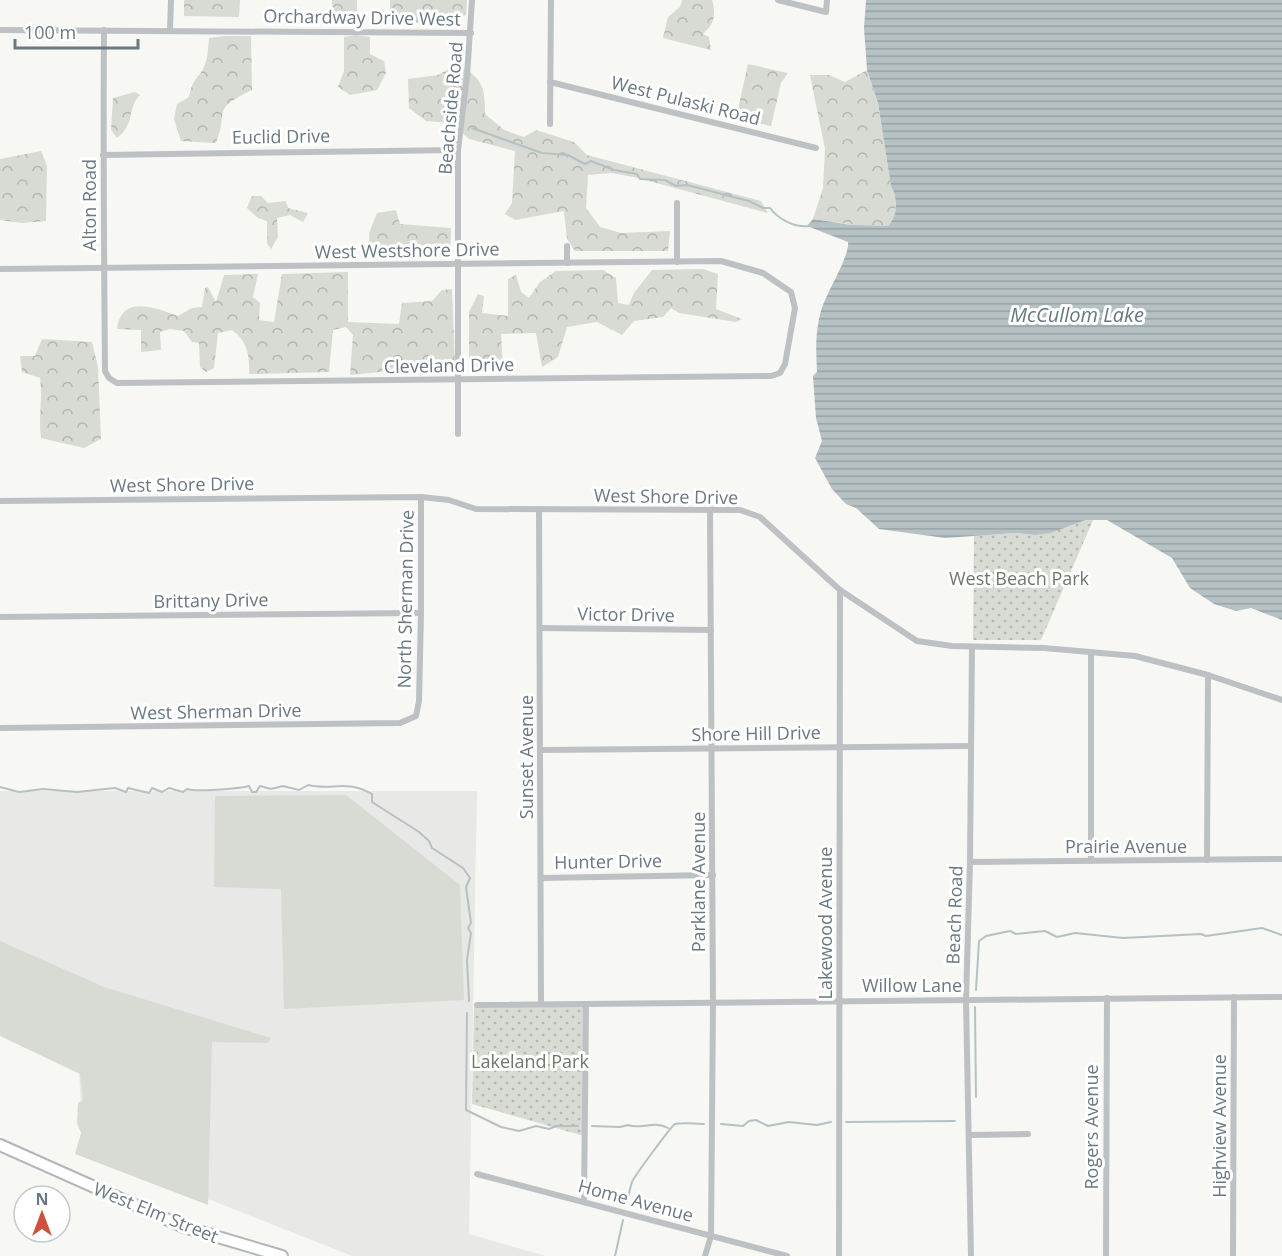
<svg xmlns="http://www.w3.org/2000/svg" width="1282" height="1256" viewBox="0 0 1282 1256" font-family="'Open Sans',sans-serif">
<style>
.built{fill:#e8e8e7}
.grass{fill:#d7dbd4}
.forest{fill:url(#forest-crowns)}
.park{fill:url(#park-dots)}
.water{fill:url(#water-rules)}
.lines{fill:none;stroke-linecap:round;stroke-linejoin:round}
.stream{stroke:#b6c1c4;stroke-width:2}
.primary-casing{stroke:#b1b6b8;stroke-width:14}
.minor{stroke:#bdc1c4;stroke-width:6}
.primary{stroke:#fff;stroke-width:10}
.labels{text-anchor:middle;dominant-baseline:central;stroke-width:6;stroke-linejoin:round;paint-order:stroke}
.street-label{font-size:18px;fill:#6a7981;stroke:#fff}
.park-label{font-size:18px;fill:#6d7968;stroke:#fff}
.water-label{font-size:20px;font-style:italic;fill:#66797e;stroke:#fff}
</style>
<defs>
<pattern id="forest-crowns" width="20" height="18" patternUnits="userSpaceOnUse" patternTransform="scale(1.5)"><rect width="20" height="18" fill="#d7dbd4"/><path d="M2 6a3 3 0 1 1 6 0M12 15a3 3 0 1 1 6 0" fill="none" stroke="#b2b6b1"/></pattern>
<pattern id="park-dots" width="8" height="8" patternUnits="userSpaceOnUse" patternTransform="scale(1.5)"><rect width="8" height="8" fill="#d7dbd4"/><path d="M2 2h.1M6 6h.1" fill="none" stroke="#b2b6b1" stroke-width="1.8" stroke-linecap="round"/></pattern>
<pattern id="water-rules" width="6" height="5" patternUnits="userSpaceOnUse" patternTransform="scale(1.5)"><rect width="6" height="5" fill="#b6c1c4"/><path d="M0 2.5h6" fill="none" stroke="#98a2a5"/></pattern>
</defs>
<rect width="100%" height="100%" fill="#f7f7f4"/>
<path class="built" d="M 0,791 L 477,791 L 469,1234 L 546,1256 L 352,1256 L 84,1150 L 79,1071 L 0,1033 Z"/>
<g class="grass">
<path d="M 346,795 L 460,885 L 464,1000 L 284,1009 L 281,889 L 214,887 L 215,796 Z"/>
<path d="M 0,941 L 104,987 L 271,1038 L 268,1043 L 212,1042 L 208,1205 L 75,1154 L 81,1133 L 77,1123 L 78,1103 L 83,1100 L 80,1074 L 0,1036 Z"/>
</g>
<g class="forest">
<path d="M 184,0 L 240,0 L 239,17 L 184,16 Z"/>
<path d="M 332,0 L 357,0 L 357,19 L 333,17 Z"/>
<path d="M 390,0 L 467,0 L 466,15 L 451,22 L 390,23 Z"/>
<path d="M 682,0 L 712,0 C 716,15 715,23 703,34 L 709,37 L 711,50 L 663,38 L 668,17 L 680,7 Z"/>
<path d="M 356,35 L 370,37 L 370,54 L 384,61 L 386,73 L 377,90 L 350,95 L 338,87 L 344,71 L 344,37 Z"/>
<path d="M 225,36 L 251,36 L 252,90 C 209,111 230,109 216,143 L 181,141 L 174,119 L 177,104 L 189,97 C 193,77 197,81 204,67 C 208,58 208,48 209,38 Z"/>
<path d="M 458,64 C 482,79 485,85 485,114 L 504,130 L 524,137 L 536,130 L 574,142 L 587,155 L 761,201 L 768,213 L 634,177 L 611,173 L 588,175 L 586,208 L 600,227 L 621,233 L 670,231 L 668,251 L 575,251 L 567,239 L 564,211 L 515,220 L 505,214 L 512,203 L 515,151 L 469,139 L 452,123 L 426,121 L 409,108 L 408,79 L 438,75 Z"/>
<path d="M 748,64 L 788,73 L 781,83 L 771,126 L 736,118 Z"/>
<path d="M 867,70 L 878,103 L 891,186 C 898,199 898,215 888,226 L 862,226 L 813,219 L 823,188 L 825,149 L 810,75 L 829,75 L 845,82 Z"/>
<path d="M 135,92 L 140,95 C 126,110 136,123 117,138 L 111,130 L 113,98 Z"/>
<path d="M 41,151 L 47,166 L 46,221 L 22,223 L 0,220 L 0,159 Z"/>
<path d="M 252,196 L 261,196 L 268,203 L 286,201 L 288,208 L 308,213 L 303,222 L 290,215 L 277,218 L 278,237 L 271,249 L 267,243 L 267,221 L 258,218 L 247,208 Z"/>
<path d="M 396,210 L 400,224 L 451,228 L 450,256 L 370,256 L 369,233 L 377,213 Z"/>
<path d="M 703,269 L 718,274 L 716,309 L 742,319 L 736,322 L 679,313 L 671,308 L 663,317 L 634,321 L 622,335 L 597,322 L 567,327 L 558,357 L 542,367 L 536,333 L 501,334 L 503,369 L 469,370 L 469,312 L 478,294 L 484,296 L 482,313 L 508,316 L 508,279 L 516,275 L 521,292 L 529,298 L 540,282 L 556,271 L 603,270 L 616,278 L 618,303 L 629,305 L 634,293 L 652,270 Z"/>
<path d="M 348,272 L 348,322 L 399,324 L 402,303 L 432,301 L 442,290 L 452,289 L 455,365 L 451,373 L 441,374 C 428,364 370,374 350,375 L 353,335 L 346,327 L 333,330 L 329,372 L 249,374 C 250,356 247,340 232,330 L 218,333 L 214,368 L 206,372 L 200,367 L 199,343 L 192,342 L 184,331 L 170,329 L 160,332 L 161,350 L 141,352 L 141,330 L 117,329 C 122,294 155,308 178,316 L 192,308 L 202,307 L 205,288 L 208,287 L 216,302 L 224,275 L 258,274 L 253,297 L 260,303 L 259,320 L 274,322 L 282,274 Z"/>
<path d="M 42,339 L 92,342 L 98,367 L 101,439 L 84,448 L 41,438 C 38,417 43,399 40,378 L 22,372 L 20,356 L 35,356 Z"/>
</g>
<g class="park">
<path d="M 1094,518 L 1041,640 L 973,640 L 974,536 L 1016,533 L 1035,535 Z"/>
<path d="M 586,1004 L 584,1136 L 472,1104 L 474,1005 Z"/>
</g>
<path class="water" d="M 866,0 L 1282,0 L 1282,620 L 1251,608 L 1236,611 L 1214,604 L 1190,588 L 1172,558 L 1107,520 L 1086,520 L 1050,533 L 1035,535 L 1016,533 L 945,538 L 879,529 L 856,508 L 846,504 L 832,489 L 815,458 L 822,441 L 816,418 L 813,376 L 817,372 C 816,351 815,332 821,311 C 826,293 850,256 848,242 L 807,226 L 813,219 L 852,225 L 888,226 C 898,215 898,199 891,186 L 878,103 L 867,70 L 864,28 Z"/>
<g class="lines">
<g class="stream">
<path d="M 472,128 L 542,153 L 568,155 L 585,164 L 591,161 L 614,170 L 637,174 L 640,179 L 665,180 L 676,186 L 687,185 L 749,201 L 763,208 L 770,208 C 778,219 795,228 809,226"/>
<path d="M 0,787 L 19,792 L 43,789 L 77,792 L 115,788 L 126,792 L 128,788 L 149,793 L 152,788 L 162,792 L 169,788 L 183,792 L 187,789 C 194,792 238,789 249,786 L 252,792 L 256,792 L 260,786 L 271,789 L 283,786 L 299,790 L 308,785 C 332,791 345,779 372,794 L 372,802 L 419,832 L 429,841 L 432,848 L 463,868 L 470,878 L 466,887 L 471,923 L 468,928 L 471,933 L 467,960 L 469,1001"/>
<path d="M 976,990 L 979,941 L 986,936 L 1010,931 L 1016,934 L 1045,931 L 1057,937 L 1075,933 L 1123,938 L 1201,934 L 1206,936 L 1262,928 L 1282,935"/>
<path d="M 975,1007 L 976,1097"/>
<path d="M 467,1013 L 466,1110 L 501,1127 L 519,1131 L 536,1126 L 549,1129 L 556,1126 L 578,1126"/>
<path d="M 846,1122 L 955,1121"/>
<path d="M 721,1124 L 743,1126 L 749,1121 L 756,1120 L 768,1126 L 789,1122 L 817,1125 L 831,1122"/>
<path d="M 592,1126 L 620,1127 L 628,1125 C 640,1130 654,1120 668,1128"/>
<path d="M 627,1202 C 629,1196 630,1185 633,1180 C 637,1173 672,1125 675,1124 C 683,1122 696,1124 704,1124"/>
<path d="M 615,1256 L 623,1220"/>
</g>
<defs>
<path id="primary" d="M 0,1145 L 184,1227 L 282,1256"/>
</defs>
<use href="#primary" class="primary-casing"/>
<g class="minor">
<path d="M 778,0 L 826,12 L 827,0"/>
<path d="M 0,30 L 471,33"/>
<path d="M 170,30 L 171,0"/>
<path d="M 550,82 L 816,148"/>
<path d="M 550,124 L 551,0"/>
<path d="M 103,155 L 458,150"/>
<path d="M 677,203 L 677,262"/>
<path d="M 567,246 L 567,263"/>
<path d="M 0,269 L 721,261 L 763,273 L 791,292 L 795,308 L 785,364 L 780,373 L 771,376 L 117,383 L 109,378 L 105,371 C 104,258 103,144 104,30"/>
<path d="M 458,434 L 458,150 L 467,76 L 472,0"/>
<path d="M 0,501 L 421,497 L 449,500 L 476,509 L 740,510 L 760,517 L 840,590 L 917,641 L 952,646 L 1044,648 L 1135,656 L 1208,675 L 1282,700"/>
<path d="M 539,509 L 541,1004"/>
<path d="M 0,617 L 421,613"/>
<path d="M 540,628 L 711,630"/>
<path d="M 0,728 L 400,723 L 416,716 L 419,701 L 421,613 L 421,497"/>
<path d="M 541,750 L 971,746"/>
<path d="M 1207,860 L 1208,675"/>
<path d="M 1091,861 L 1091,652"/>
<path d="M 970,862 L 1282,859"/>
<path d="M 541,878 L 713,875"/>
<path d="M 477,1005 L 1282,997"/>
<path d="M 969,1135 L 1028,1134"/>
<path d="M 477,1174 L 787,1256"/>
<path d="M 584,1202 L 586,1004"/>
<path d="M 705,1256 L 711,1236 L 713,1002 L 710,508"/>
<path d="M 839,1256 L 840,590"/>
<path d="M 971,1256 L 966,1000 L 970,862 L 972,647"/>
<path d="M 1106,1256 L 1107,998"/>
<path d="M 1233,1256 L 1234,997"/>
</g>
<use href="#primary" class="primary"/>
</g>
<g class="labels">
<g class="street-label">
<text transform="translate(362 17) rotate(1)">Orchardway Drive West</text>
<text transform="translate(686 100) rotate(14)">West Pulaski Road</text>
<text transform="translate(450 108) rotate(-85)">Beachside Road</text>
<text transform="translate(281 136) rotate(-1)">Euclid Drive</text>
<text transform="translate(89 205) rotate(-90)">Alton Road</text>
<text transform="translate(407 250) rotate(-1)">West Westshore Drive</text>
<text transform="translate(449 365) rotate(-1)">Cleveland Drive</text>
<text transform="translate(182 484) rotate(-1)">West Shore Drive</text>
<text transform="translate(666 496) rotate(1)">West Shore Drive</text>
<text transform="translate(405 599) rotate(-89)">North Sherman Drive</text>
<text transform="translate(211 600) rotate(-1)">Brittany Drive</text>
<text transform="translate(626 614) rotate(1)">Victor Drive</text>
<text transform="translate(216 711) rotate(-1)">West Sherman Drive</text>
<text transform="translate(756 733) rotate(-1)">Shore Hill Drive</text>
<text transform="translate(526 757) rotate(-90)">Sunset Avenue</text>
<text x="1126" y="846">Prairie Avenue</text>
<text transform="translate(608 861) rotate(-1)">Hunter Drive</text>
<text transform="translate(698 882) rotate(-90)">Parklane Avenue</text>
<text transform="translate(954 915) rotate(-88)">Beach Road</text>
<text transform="translate(825 923) rotate(-90)">Lakewood Avenue</text>
<text x="912" y="985">Willow Lane</text>
<text transform="translate(1219 1126) rotate(-90)">Highview Avenue</text>
<text transform="translate(1091 1127) rotate(-90)">Rogers Avenue</text>
<text transform="translate(636 1200) rotate(15)">Home Avenue</text>
<text transform="translate(156 1212) rotate(22)">West Elm Street</text>
</g>
<g class="park-label">
<text x="1019" y="578">West Beach Park</text>
<text x="530" y="1061">Lakeland Park</text>
</g>
<g class="water-label">
<text x="1077" y="314">McCullom Lake</text>
</g>
</g>
<g transform="translate(42 1214)"><circle r="28" fill="#ffffff" stroke="#c3c9cd" stroke-width="1.5"/>
<path d="M0-4.5L10 22L0 15L-10 22Z" fill="#cd523e"/>
<text y="-9" font-size="16" font-weight="bold" text-anchor="middle" fill="#6a7981">N</text>
</g>
<path d="M15 39v9h123v-9" fill="none" stroke="#6a7981" stroke-width="3"/>
<text x="24" y="39" font-size="18" fill="#6a7981" stroke="#ffffff" stroke-width="4.5" paint-order="stroke">100 m</text>
</svg>
